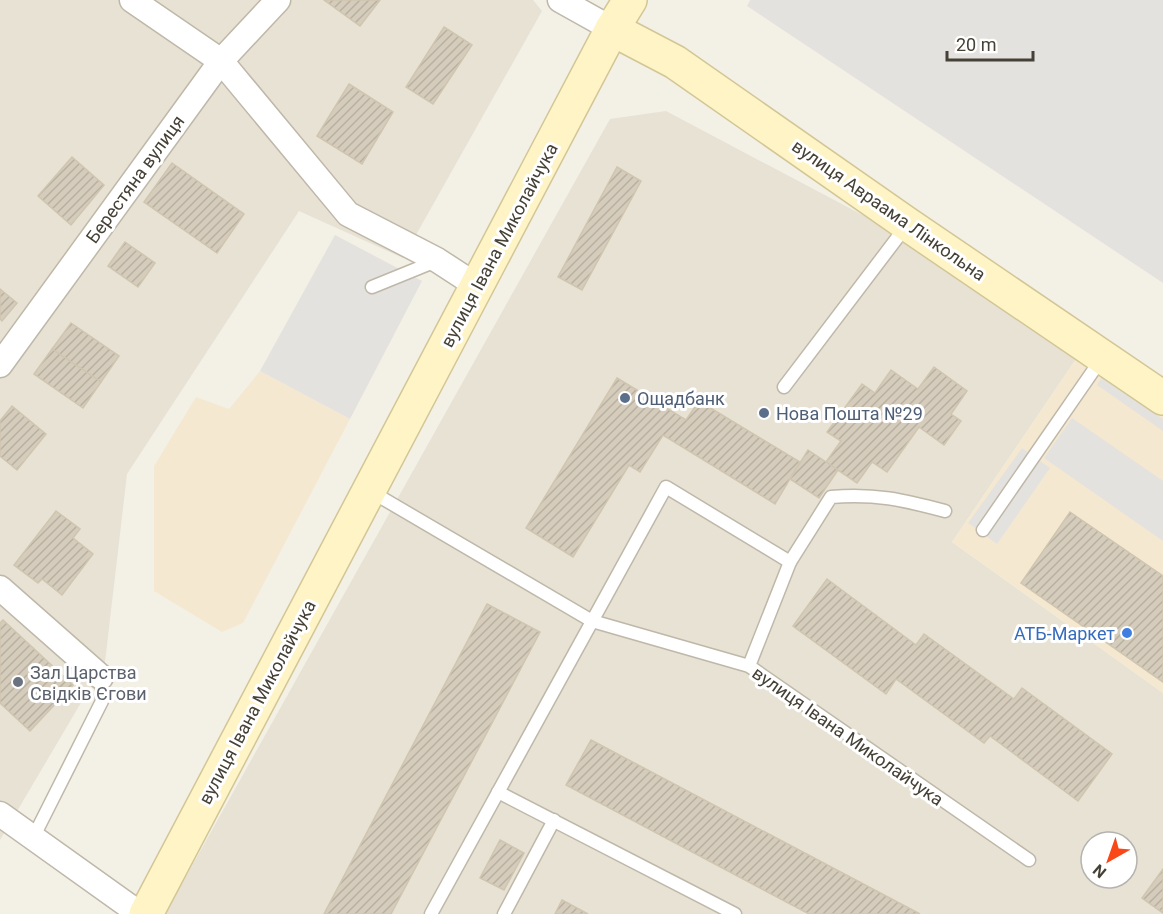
<svg xmlns="http://www.w3.org/2000/svg" width="1163" height="914" viewBox="0 0 1163 914" font-family="Roboto,sans-serif">
<style>
.residential{fill:#e7e2d4;fill-rule:evenodd}
.commercial{fill:#f5e8d1}
.parking{fill:#e4e2de}
.building{fill:url(#building-hatch);stroke:#d0c5af;stroke-width:1.5}
.lines{fill:none;stroke-linecap:round;stroke-linejoin:round}
.lane-casing{stroke:#bfb8a9;stroke-width:15}
.street-casing{stroke:#bfb8a9;stroke-width:27}
.secondary-casing{stroke:#d3c696;stroke-width:36}
.lane{stroke:#fff;stroke-width:12}
.street{stroke:#fff;stroke-width:24}
.secondary{stroke:#fef4c5;stroke-width:33}
.service-dot{fill:#5c6f8a;stroke:#fff;stroke-width:2}
.shop-dot{fill:#3f7fe0;stroke:#fff;stroke-width:2}
.worship-dot{fill:#6b7280;stroke:#fff;stroke-width:2}
.labels{text-anchor:middle;dominant-baseline:central;stroke-width:6;stroke-linejoin:round;paint-order:stroke}
.street-label{font-size:18px;fill:#464136;stroke:#fff}
.service-label{font-size:18px;fill:#4e5e75;stroke:#fff;text-anchor:start}
.shop-label{font-size:18px;fill:#366cbe;stroke:#fff;text-anchor:end}
.worship-label{font-size:18px;fill:#5b616d;stroke:#fff;text-anchor:start}
</style>
<defs>
<pattern id="building-hatch" width="6" height="6" patternUnits="userSpaceOnUse" patternTransform="scale(1.5)"><rect width="6" height="6" fill="#d5ccbc"/><path d="M-1 1l2-2M0 6l6-6M5 7l2-2" fill="none" stroke="#b8b0a2"/></pattern>
</defs>
<rect width="100%" height="100%" fill="#f3f0e6"/>
<g class="residential">
<path d="M 0,0 L 533,0 L 542,11 L 403,258 L 299,211 L 127,474 L 105,662 L 0,840 Z"/>
<path d="M 666,111 L 921,246 L 1078,356 L 952,542 L 1163,693 L 1163,914 L 165,914 L 610,119 ZM 1091,842 L 1127,842 L 1127,878 L 1091,878 Z"/>
</g>
<g class="commercial">
<path d="M 1078,356 L 1163,415 L 1163,693 L 952,542 Z"/>
<path d="M 260,371 L 350,419 L 243,623 L 222,632 L 154,591 L 154,466 L 196,397 L 229,409 Z"/>
</g>
<g class="parking">
<path d="M 750,0 L 1163,0 L 1163,283 L 747,6 Z"/>
<path d="M 335,235 L 422,281 L 350,419 L 260,371 Z"/>
<path d="M 1102,377 L 1163,419 L 1163,431 L 1097,385 Z"/>
<path d="M 1072,418 L 1163,481 L 1163,541 L 1044,458 Z"/>
<path d="M 1022,448 L 1050,468 L 997,544 L 968,523 Z"/>
</g>
<g class="building">
<path d="M 324,0 L 380,0 L 360,26 Z"/>
<path d="M 444,27 L 472,45 L 433,104 L 406,87 Z"/>
<path d="M 349,84 L 393,112 L 362,164 L 317,136 Z"/>
<path d="M 72,157 L 104,185 L 71,225 L 38,196 Z"/>
<path d="M 172,163 L 244,214 L 217,253 L 144,202 Z"/>
<path d="M 617,167 L 641,181 L 582,290 L 558,277 Z"/>
<path d="M 125,242 L 155,263 L 138,287 L 108,266 Z"/>
<path d="M 0,289 L 17,303 L 2,321 L 0,319 Z"/>
<path d="M 71,323 L 119,356 L 101,382 L 52,349 Z"/>
<path d="M 52,349 L 101,382 L 83,408 L 34,374 Z"/>
<path d="M 934,367 L 967,391 L 951,414 L 961,421 L 944,445 L 919,427 L 887,472 L 872,462 L 857,483 L 826,462 L 841,441 L 827,432 L 862,384 L 875,393 L 891,370 L 918,389 Z"/>
<path d="M 617,378 L 686,420 L 699,401 L 800,462 L 775,504 L 663,435 L 640,472 L 629,465 L 573,557 L 526,528 Z"/>
<path d="M 12,406 L 46,434 L 17,470 L 0,456 L 0,421 Z"/>
<path d="M 808,450 L 838,470 L 819,498 L 790,479 Z"/>
<path d="M 56,511 L 80,529 L 73,538 L 93,554 L 62,595 L 42,579 L 38,583 L 14,565 Z"/>
<path d="M 1070,512 L 1163,576 L 1163,682 L 1021,583 Z"/>
<path d="M 827,579 L 916,645 L 924,634 L 1014,699 L 1022,688 L 1112,754 L 1078,801 L 990,736 L 984,743 L 896,679 L 886,694 L 793,626 Z"/>
<path d="M 487,604 L 540,632 L 391,914 L 324,914 Z"/>
<path d="M 3,620 L 73,685 L 30,731 L 0,703 L 0,623 Z"/>
<path d="M 591,740 L 920,914 L 809,914 L 566,785 Z"/>
<path d="M 500,840 L 524,853 L 504,890 L 480,878 Z"/>
<path d="M 1163,869 L 1163,913 L 1142,898 Z"/>
<path d="M 562,900 L 588,914 L 555,914 Z"/>
</g>
<g class="lines">
<defs>
<g id="lane">
<path d="M 372,287 L 436,261"/>
<path d="M 784,387 L 907,225"/>
<path d="M 370,491 L 592,621 L 749,666 L 1029,860"/>
<path d="M 983,530 L 1102,358"/>
<path d="M 749,666 L 790,562"/>
<path d="M 498,792 L 735,914"/>
<path d="M 33,838 L 102,701 L 101,677"/>
<path d="M 431,914 L 666,487 L 790,562 L 831,497 C 874,493 904,500 945,511"/>
<path d="M 504,914 L 554,820"/>
</g>
<g id="street">
<path d="M 132,0 L 221,61 L 348,214 L 437,260 L 477,286"/>
<path d="M 560,0 L 612,29"/>
<path d="M 0,365 L 221,61 L 278,0"/>
<path d="M 0,588 L 101,677"/>
<path d="M 0,814 L 140,914"/>
</g>
<g id="secondary">
<path d="M 612,29 L 675,62 L 907,224 L 1163,398"/>
<path d="M 146,914 L 612,29 L 630,0"/>
</g>
</defs>
<use href="#lane" class="lane-casing"/>
<use href="#street" class="street-casing"/>
<use href="#secondary" class="secondary-casing"/>
<use href="#lane" class="lane"/>
<use href="#street" class="street"/>
<use href="#secondary" class="secondary"/>
</g>
<g class="service-dot">
<circle cx="625" cy="398" r="6"/>
<circle cx="764" cy="413" r="6"/>
</g>
<circle class="shop-dot" cx="1127" cy="633" r="6"/>
<circle class="worship-dot" cx="18" cy="682" r="6"/>
<g class="labels">
<g class="street-label">
<text transform="translate(135 179) rotate(-54)">Берестяна вулиця</text>
<text transform="translate(889 210) rotate(35)">вулиця Авраама Лінкольна</text>
<text transform="translate(499 245) rotate(-62)">вулиця Івана Миколайчука</text>
<text transform="translate(257 702) rotate(-62)">вулиця Івана Миколайчука</text>
<text transform="translate(848 736) rotate(35)">вулиця Івана Миколайчука</text>
</g>
<g class="service-label">
<text x="637" y="398">Ощадбанк</text>
<text x="776" y="413">Нова Пошта №29</text>
</g>
<g class="shop-label">
<text x="1115" y="633">АТБ-Маркет</text>
</g>
<g class="worship-label">
<text x="30" y="672">Зал Царства<tspan x="30" dy="21">Свідків Єгови</tspan></text>
</g>
</g>
<g transform="translate(1109 860) rotate(220)"><circle r="28" fill="#ffffff" stroke="#b5b3af" stroke-width="1.5"/>
<path d="M0-4.5L10 22L0 15L-10 22Z" fill="#f94717"/>
<text y="-9" font-size="16" font-weight="bold" text-anchor="middle" fill="#464136">N</text>
</g>
<path d="M947 51v9h86v-9" fill="none" stroke="#464136" stroke-width="3"/>
<text x="956" y="51" font-size="18" fill="#464136" stroke="#ffffff" stroke-width="4.5" paint-order="stroke">20 m</text>
</svg>
